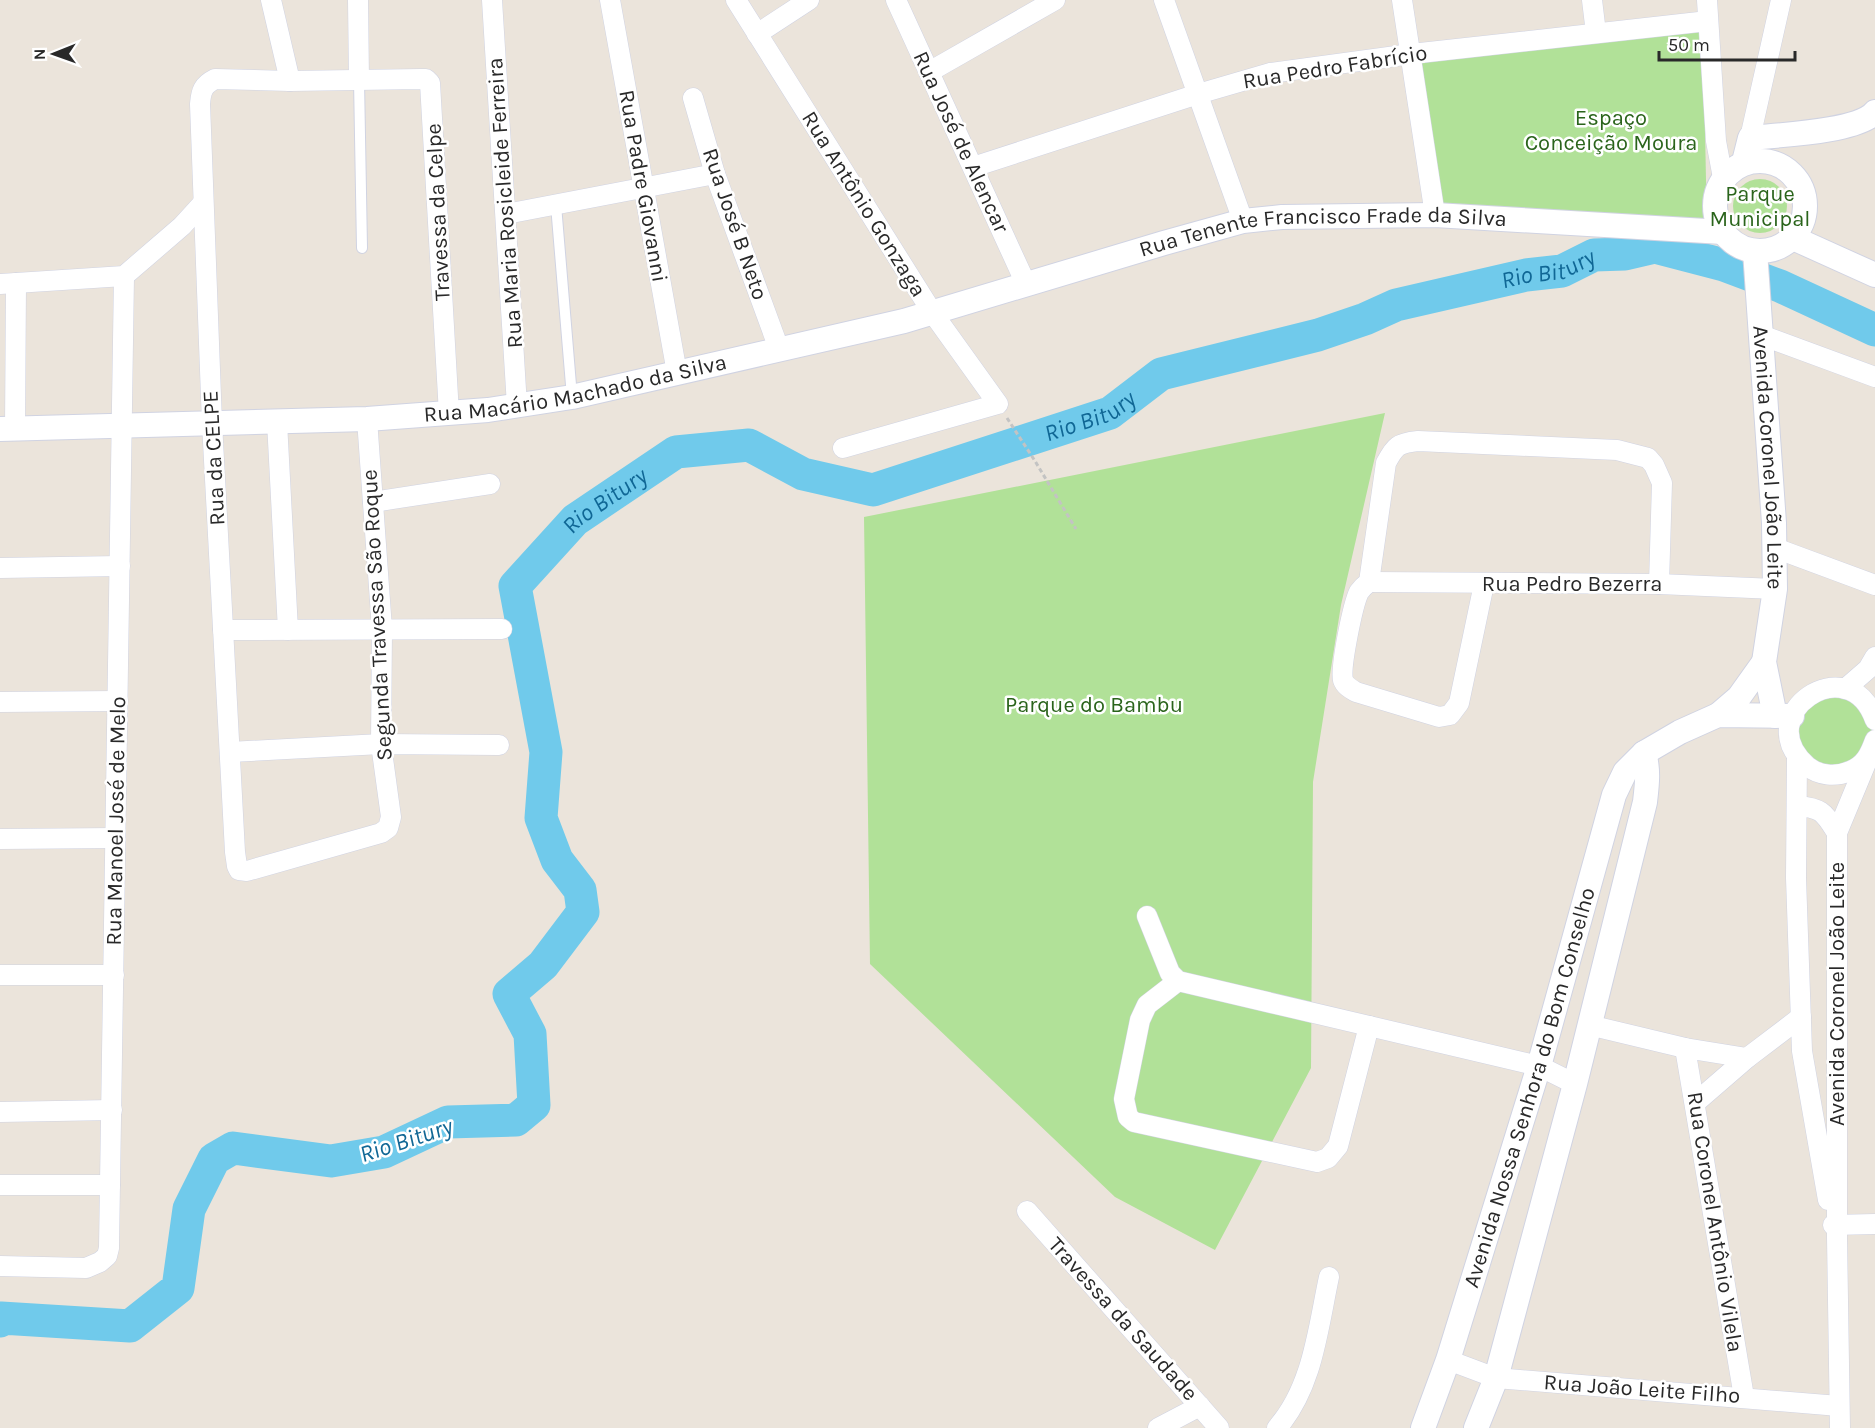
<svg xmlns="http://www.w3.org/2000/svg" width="1875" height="1428" viewBox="0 0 1875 1428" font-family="Karla,sans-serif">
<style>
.green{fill:#b1e198}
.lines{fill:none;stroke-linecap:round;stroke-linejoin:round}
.river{stroke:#70caeb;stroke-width:33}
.service-casing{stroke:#d0d3e2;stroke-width:12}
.minor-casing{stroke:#d0d3e2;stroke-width:21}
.tertiary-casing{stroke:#d0d3e2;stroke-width:26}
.path{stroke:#c3c3c3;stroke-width:3;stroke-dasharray:4.5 3;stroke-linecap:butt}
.service{stroke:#fff;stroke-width:10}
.minor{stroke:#fff;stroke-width:20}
.tertiary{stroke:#fff;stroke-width:24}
.labels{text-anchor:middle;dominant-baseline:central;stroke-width:5;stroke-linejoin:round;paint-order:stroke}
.street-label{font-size:22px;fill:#292929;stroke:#fff}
.park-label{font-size:22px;fill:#2a641b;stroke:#fff}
.water-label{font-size:24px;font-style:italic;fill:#106795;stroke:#fff}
</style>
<rect width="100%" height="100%" fill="#ebe4db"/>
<g class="green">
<path d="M 1703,28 L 1707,231 L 1439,211 L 1417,58 Z"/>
<circle cx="1760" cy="206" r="27"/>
<path d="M 1385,413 L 1341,605 L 1313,782 L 1311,1068 L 1215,1250 L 1115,1197 L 870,964 L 864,517 Z"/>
<path d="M 1842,693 L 1870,716 L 1872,734 L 1853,765 L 1817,766 L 1802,754 L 1797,718 L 1807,702 Z"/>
</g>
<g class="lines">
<path class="river" id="s1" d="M 0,1321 L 1,1318 L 130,1326 L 178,1288 L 189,1209 L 214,1159 L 233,1148 L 331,1161 L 384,1152 L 448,1122 L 516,1120 L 534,1105 L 530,1034 L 509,994 L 543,965 L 583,912 L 580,890 L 557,860 L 541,818 L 546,752 L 515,586 L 575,520 L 676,452 L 749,445 L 803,474 L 873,490 L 1110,413 L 1161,374 L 1318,335 L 1365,319 L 1396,305 L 1526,275 L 1562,271 L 1594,255 L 1625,254 L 1655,247 L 1724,265 L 1780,286 L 1875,330"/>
<defs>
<g id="service">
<path d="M 359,80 L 362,248"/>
<path d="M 556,205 L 572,397"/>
</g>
<g id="minor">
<path d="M 271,0 L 290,81"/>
<path d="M 358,0 L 359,80"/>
<path d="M 492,0 L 517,406"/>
<path d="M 610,0 L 677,373"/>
<path d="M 736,0 L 932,312 L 998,404 L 843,448"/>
<path d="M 896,0 L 1026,284"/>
<path d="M 1164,0 L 1243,221"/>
<path d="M 1402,0 L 1435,215"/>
<path d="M 1592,0 L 1596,33"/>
<path d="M 1707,0 L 1716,141 L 1723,178"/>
<path d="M 757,34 L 809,0"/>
<path d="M 929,72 L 1055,0"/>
<path d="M 693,98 L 715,174 L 779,349"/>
<path d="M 1750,138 L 1781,0"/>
<path d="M 973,167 L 1198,94 L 1270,73 L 1411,54 L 1708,21"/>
<path d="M 506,214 L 715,174"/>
<path d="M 0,284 L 124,276 L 182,226 L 203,203"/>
<path d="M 1761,335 L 1875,377"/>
<path d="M 367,419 L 382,629 L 381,744 L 391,817 L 388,828 L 381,833 L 247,871 L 239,870 L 237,866 L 235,852 L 212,423 L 200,104 C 201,91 203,85 215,79 L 290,81 L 421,79 L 426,79 L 430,83 L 449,414"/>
<path d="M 277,422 L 288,630"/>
<path d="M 15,429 L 16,283"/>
<path d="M 373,502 L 490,484"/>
<path d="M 1775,548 L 1875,585"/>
<path d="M 0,568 L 120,566"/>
<path d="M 1369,582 L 1659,584 L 1775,589"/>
<path d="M 1484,584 L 1459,703 L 1450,715 L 1439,717 L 1356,692 C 1351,689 1345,686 1343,680 C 1340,667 1353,604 1359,592 C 1362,588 1365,585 1369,582 L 1386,463 C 1395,446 1398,443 1418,441 L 1617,450 L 1648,458 L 1654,465 L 1662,483 L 1659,584"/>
<path d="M 223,630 L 502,629"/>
<path d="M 1845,689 L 1868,669 L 1875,657"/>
<path d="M 0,702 L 118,701"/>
<path d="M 1875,720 C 1849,646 1748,715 1807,766 C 1819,776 1836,777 1850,771 C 1865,765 1870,754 1875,740"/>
<path d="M 230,752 L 381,744 L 499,745"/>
<path d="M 1797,757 L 1796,878 L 1802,1051 L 1828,1200"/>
<path d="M 1797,806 C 1823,808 1824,813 1837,833"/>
<path d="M 0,839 L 115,838"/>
<path d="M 1147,916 L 1170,973 L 1178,981 L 1539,1066 L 1575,1084"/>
<path d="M 0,975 L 114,975"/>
<path d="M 1178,981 L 1147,1005 L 1140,1020 L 1124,1099 L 1128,1117 L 1134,1122 L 1317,1162 L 1328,1158 L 1338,1146 L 1369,1026"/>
<path d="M 1589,1025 L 1685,1048 L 1747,1058"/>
<path d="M 1685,1048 L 1744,1397"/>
<path d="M 1695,1103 L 1747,1058 L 1801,1017"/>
<path d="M 0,1112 L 112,1110"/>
<path d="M 0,1185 L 110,1185"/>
<path d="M 1027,1211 L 1219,1428"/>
<path d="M 1833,1225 L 1875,1224"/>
<path d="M 0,1266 L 86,1268 L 100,1262 L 107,1256 L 109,1248 L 124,276"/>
<path d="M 1448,1360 L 1496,1378 L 1839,1406"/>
<path d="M 1158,1428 L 1200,1406"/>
<path d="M 1277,1428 C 1313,1387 1318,1328 1329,1277"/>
<path d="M 1840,1428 L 1837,1237 L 1837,833 L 1869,756"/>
</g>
<g id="tertiary">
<circle cx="1760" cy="206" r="45"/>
<path d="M 1744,162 L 1750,138 C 1778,135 1858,132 1875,112"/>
<path d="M 1793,238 L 1875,275"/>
<path id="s2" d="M 1755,251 L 1774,523 L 1775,589 L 1764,662 L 1775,716"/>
<path id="s3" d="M 0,429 L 367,419 L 488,410 L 572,397 L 904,321 L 1164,243 L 1243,221 L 1282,217 L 1435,215 L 1723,232"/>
<path d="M 1718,715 L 1739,697 L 1764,662"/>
<path id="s4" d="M 1423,1428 L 1448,1360 L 1539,1066 L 1614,795 L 1625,772 L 1644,753 L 1680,732 L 1718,715 L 1792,716"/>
<path d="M 1476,1428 L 1496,1378 L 1575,1084 L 1645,802 C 1647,785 1649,770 1644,753"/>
</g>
</defs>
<use href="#service" class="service-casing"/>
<use href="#minor" class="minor-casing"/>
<use href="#tertiary" class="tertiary-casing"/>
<path class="path" d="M 1007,418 L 1035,461 L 1076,529"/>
<use href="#service" class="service"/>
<use href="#minor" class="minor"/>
<use href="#tertiary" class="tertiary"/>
</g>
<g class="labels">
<g class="street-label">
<text transform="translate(1335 67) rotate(-9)">Rua Pedro Fabrício</text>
<text transform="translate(961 142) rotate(65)">Rua José de Alencar</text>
<text transform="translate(643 186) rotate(80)">Rua Padre Giovanni</text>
<text transform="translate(505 203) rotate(-94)">Rua Maria Rosicleide Ferreira</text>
<text transform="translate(864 204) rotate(58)">Rua Antônio Gonzaga</text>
<text transform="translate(438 212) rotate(-93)">Travessa da Celpe</text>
<text transform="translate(735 224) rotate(71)">Rua José B Neto</text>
<text stroke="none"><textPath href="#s3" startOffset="1346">Rua Tenente Francisco Frade da Silva</textPath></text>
<text stroke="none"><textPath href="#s3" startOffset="578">Rua Macário Machado da Silva</textPath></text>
<text stroke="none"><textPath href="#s2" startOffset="207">Avenida Coronel João Leite</textPath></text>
<text transform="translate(214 458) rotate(-93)">Rua da CELPE</text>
<text x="1572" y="584">Rua Pedro Bezerra</text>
<text transform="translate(377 615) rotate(-93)">Segunda Travessa São Roque</text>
<text transform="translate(116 821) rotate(-89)">Rua Manoel José de Melo</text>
<text transform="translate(1837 994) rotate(-90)">Avenida Coronel João Leite</text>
<text stroke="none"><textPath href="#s4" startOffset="357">Avenida Nossa Senhora do Bom Conselho</textPath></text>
<text transform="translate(1715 1222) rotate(81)">Rua Coronel Antônio Vilela</text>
<text transform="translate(1123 1319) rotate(48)">Travessa da Saudade</text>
<text transform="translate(1642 1389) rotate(4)">Rua João Leite Filho</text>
</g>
<g class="park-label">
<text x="1611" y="118">Espaço<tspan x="1611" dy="25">Conceição Moura</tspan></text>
<text x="1760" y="194">Parque<tspan x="1760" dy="25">Municipal</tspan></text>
<text x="1094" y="705">Parque do Bambu</text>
</g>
<g class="water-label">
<text stroke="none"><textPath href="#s1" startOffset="2366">Rio Bitury</textPath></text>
<text stroke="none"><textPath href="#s1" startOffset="1880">Rio Bitury</textPath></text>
<text stroke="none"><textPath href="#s1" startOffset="1358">Rio Bitury</textPath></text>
<text transform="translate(406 1140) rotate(-18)">Rio Bitury</text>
</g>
</g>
<g transform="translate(54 54) rotate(269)" stroke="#ffffff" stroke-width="4.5" paint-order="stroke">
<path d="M0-4.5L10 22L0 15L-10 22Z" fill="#292929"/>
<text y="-9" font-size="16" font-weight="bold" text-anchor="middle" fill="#292929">N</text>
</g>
<path d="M1659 51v9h136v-9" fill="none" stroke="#292929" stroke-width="3"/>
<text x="1668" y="51" font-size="18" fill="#292929" stroke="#ffffff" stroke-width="4.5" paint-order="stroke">50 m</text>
</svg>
